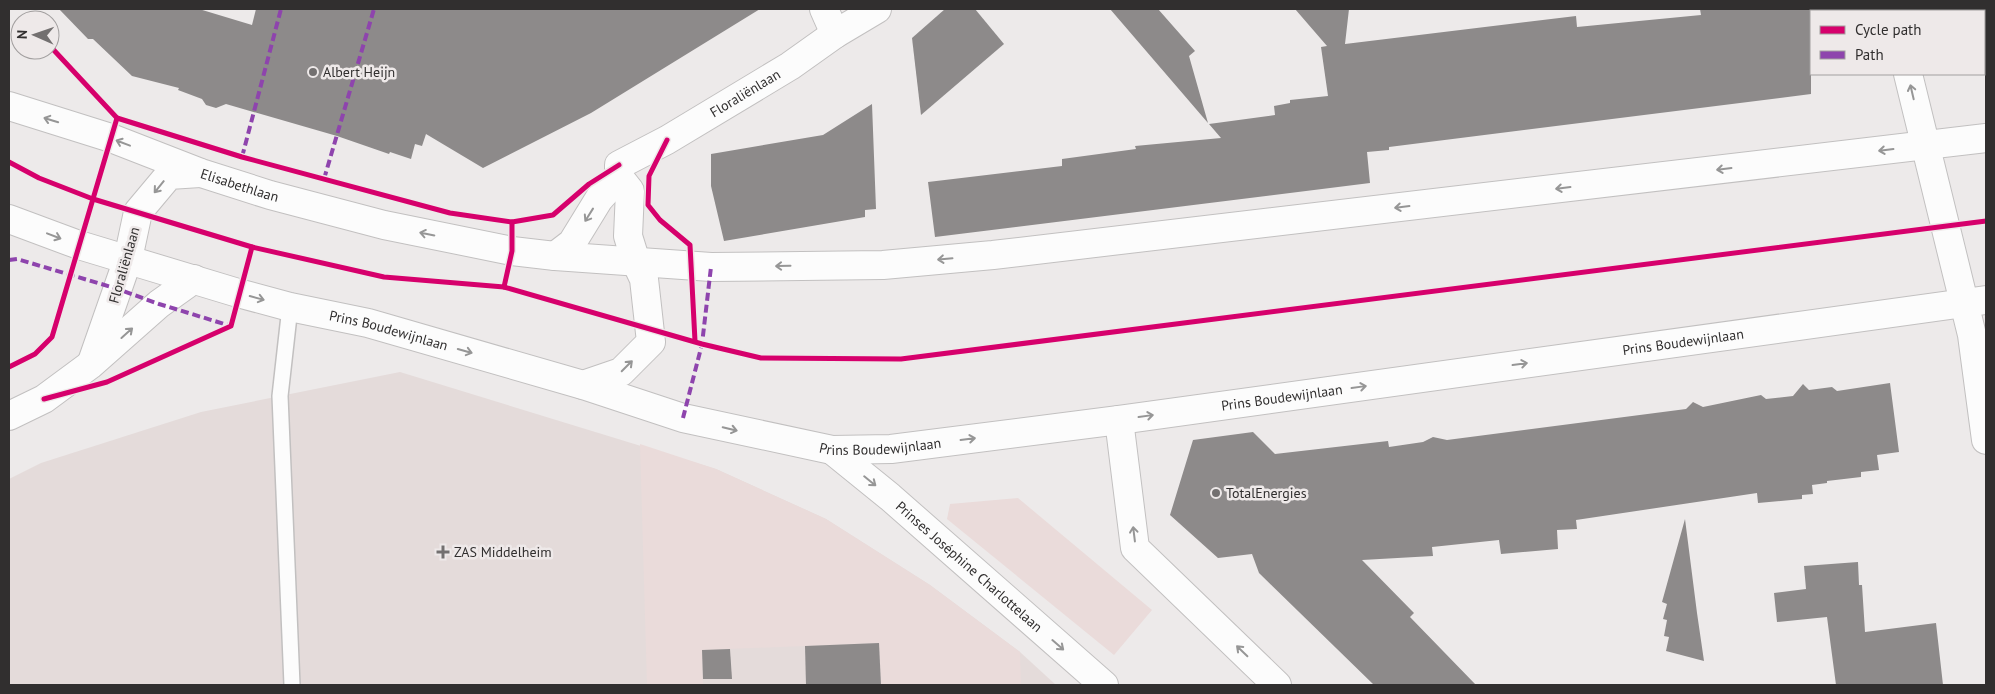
<svg xmlns="http://www.w3.org/2000/svg" width="1995" height="694" viewBox="0 0 1995 694" font-family="'PT Sans',sans-serif">
<style>
.built{fill:#e4dbda}
.green{fill:#eadbda}
.building{fill:#8d8a8a}
.lines{fill:none;stroke-linecap:round;stroke-linejoin:round}
.service-casing{stroke:#c2c0c0;stroke-width:18}
.minor-casing{stroke:#c2c0c0;stroke-width:30}
.secondary-casing{stroke:#c2c0c0;stroke-width:30}
.service{stroke:#fcfcfc;stroke-width:15}
.minor{stroke:#fcfcfc;stroke-width:28}
.secondary{stroke:#fcfcfc;stroke-width:28}
.quiet{stroke:#8e44ad;stroke-width:4;stroke-dasharray:8 4;stroke-linecap:butt}
.cycleway-casing{stroke:#eee9e9;stroke-width:8}
.cycleway{stroke:#d6006c;stroke-width:5}
.oneway{stroke:#969696}
.poi-dot{fill:#737070;stroke:#eee9e9;stroke-width:2}
.labels{text-anchor:middle;dominant-baseline:central;stroke-width:5;stroke-linejoin:round;paint-order:stroke}
.poi-label{font-size:14px;fill:#312f2f;stroke:#eee9e9;text-anchor:start}
.street-label{font-size:14px;fill:#312f2f;stroke:#eee9e9}
</style>
<rect width="100%" height="100%" fill="#edeaea"/>
<path class="built" d="M 400,372 L 716,469 L 826,519 L 930,585 L 1020,652 L 1056,685 L 9,685 L 9,479 L 41,463 L 201,412 Z"/>
<g class="green">
<path d="M 640,444 L 716,469 L 826,519 L 930,585 L 1020,652 L 1021,685 L 881,685 L 879,643 L 702,650 L 703,685 L 647,685 Z"/>
<path d="M 1018,498 L 1152,610 L 1114,655 L 947,519 L 950,504 Z"/>
</g>
<g class="building">
<path d="M 59,9 L 199,9 L 252,25 L 256,9 L 760,9 L 591,113 L 483,168 L 426,134 L 422,146 L 415,144 L 411,159 L 390,152 L 389,154 L 337,136 L 226,104 L 216,108 L 206,105 L 202,99 L 178,90 L 179,88 L 132,76 L 93,39 L 88,39 Z"/>
<path d="M 945,9 L 975,9 L 1004,44 L 921,115 L 912,38 Z"/>
<path d="M 1110,9 L 1158,9 L 1195,51 L 1189,56 L 1208,123 Z"/>
<path d="M 1295,9 L 1349,9 L 1345,44 L 1576,16 L 1577,27 L 1701,15 L 1700,9 L 1811,9 L 1811,94 L 1389,147 L 1389,150 L 1367,152 L 1370,183 L 935,237 L 928,182 L 1062,166 L 1062,159 L 1136,149 L 1135,146 L 1221,138 L 1209,124 L 1275,115 L 1274,106 L 1290,103 L 1290,100 L 1328,96 L 1321,47 L 1327,46 Z"/>
<path d="M 872,104 L 876,209 L 865,210 L 865,217 L 724,241 L 711,186 L 711,154 L 823,135 Z"/>
<path d="M 1890,383 L 1899,452 L 1877,455 L 1879,470 L 1861,472 L 1861,477 L 1827,481 L 1827,483 L 1812,485 L 1813,494 L 1802,495 L 1802,499 L 1758,503 L 1757,493 L 1576,520 L 1577,529 L 1557,530 L 1558,549 L 1501,554 L 1499,540 L 1432,547 L 1433,556 L 1362,560 L 1414,613 L 1410,617 L 1476,685 L 1374,685 L 1259,573 L 1252,554 L 1218,558 L 1170,515 L 1193,440 L 1253,432 L 1275,454 L 1388,441 L 1389,447 L 1423,442 L 1433,437 L 1447,440 L 1686,409 L 1693,402 L 1703,407 L 1761,395 L 1766,399 L 1793,396 L 1803,384 L 1809,390 L 1832,387 L 1837,391 Z"/>
<path d="M 1685,519 L 1697,613 L 1704,661 L 1666,651 L 1669,637 L 1664,636 L 1667,620 L 1663,619 L 1667,604 L 1662,602 Z"/>
<path d="M 1858,562 L 1859,585 L 1862,585 L 1865,632 L 1936,623 L 1943,685 L 1836,685 L 1827,617 L 1777,622 L 1774,593 L 1806,589 L 1804,566 Z"/>
<path d="M 879,643 L 881,685 L 806,685 L 805,646 Z"/>
<path d="M 730,649 L 732,679 L 703,679 L 702,650 Z"/>
</g>
<g class="lines">
<defs>
<path id="service" d="M 290,307 L 280,396 L 292,685"/>
<g id="minor">
<path d="M 824,9 L 835,34"/>
<path d="M 1893,9 L 1894,11"/>
<path d="M 1908,74 L 1972,335 L 1986,440"/>
<path d="M 619,177 L 630,191 L 628,236 L 636,262"/>
<path id="s1" d="M 555,256 L 572,243 L 599,199 L 619,177 L 619,165 L 667,140 L 790,66 L 835,34 L 877,9"/>
<path d="M 92,362 L 128,259"/>
<path d="M 9,416 L 44,399 L 90,365 L 159,304 L 194,279"/>
<path d="M 1119,420 L 1135,548 L 1277,685"/>
<path id="s2" d="M 832,450 L 890,497 L 1104,685"/>
</g>
<g id="secondary">
<path id="s3" d="M 9,106 L 111,138 L 201,173 L 270,195 L 384,225 L 512,251 L 555,256 L 711,267 L 883,265 L 993,255 L 1986,138"/>
<path id="s4" d="M 9,219 L 79,245 L 238,293 L 290,307 L 368,323 L 583,385 L 683,418 L 832,450 L 891,449 L 1119,420 L 1986,300"/>
<path d="M 128,259 L 138,212 L 169,175 L 200,173"/>
<path d="M 583,385 L 621,372 L 651,342 L 644,279 L 636,262"/>
</g>
</defs>
<use href="#service" class="service-casing"/>
<use href="#minor" class="minor-casing"/>
<use href="#secondary" class="secondary-casing"/>
<use href="#service" class="service"/>
<use href="#minor" class="minor"/>
<use href="#secondary" class="secondary"/>
<g class="quiet">
<path d="M 242,157 L 281,9"/>
<path d="M 324,179 L 374,9"/>
<path d="M 9,260 L 17,259 L 118,289 L 159,304 L 231,326"/>
<path d="M 683,418 L 702,344 L 711,267"/>
</g>
<defs>
<g id="cycleway">
<path d="M 50,46 L 117,118 L 242,157 L 450,213 L 512,222 L 553,215 L 589,184 L 619,165"/>
<path d="M 667,140 L 649,176 L 648,205 L 660,220 L 690,245 L 695,341"/>
<path d="M 9,162 L 39,178 L 93,199 L 252,247 L 384,277 L 504,287 L 702,344 L 761,358 L 901,359 L 1986,221"/>
<path d="M 504,287 L 512,251 L 512,222"/>
<path d="M 9,367 L 35,354 L 52,337 L 117,118"/>
<path d="M 44,399 L 107,382 L 231,326 L 252,247"/>
</g>
</defs>
<use href="#cycleway" class="cycleway-casing"/>
<use href="#cycleway" class="cycleway"/>
</g>
<defs><path id="oneway-shaft" d="M-6 0H5M1.5-3L5.5 0L1.5 3" fill="none" stroke-width="1.6" stroke-linecap="round" stroke-linejoin="round" transform="scale(1.25)"/></defs>
<g class="oneway">
<use href="#oneway-shaft" transform="translate(1912 92) rotate(-103)"/>
<use href="#oneway-shaft" transform="translate(51 120) rotate(-163)"/>
<use href="#oneway-shaft" transform="translate(123 143) rotate(-159)"/>
<use href="#oneway-shaft" transform="translate(1886 150) rotate(173)"/>
<use href="#oneway-shaft" transform="translate(1724 169) rotate(173)"/>
<use href="#oneway-shaft" transform="translate(159 187) rotate(129)"/>
<use href="#oneway-shaft" transform="translate(1563 188) rotate(173)"/>
<use href="#oneway-shaft" transform="translate(1402 207) rotate(173)"/>
<use href="#oneway-shaft" transform="translate(589 215) rotate(122)"/>
<use href="#oneway-shaft" transform="translate(427 234) rotate(-169)"/>
<use href="#oneway-shaft" transform="translate(54 236) rotate(21)"/>
<use href="#oneway-shaft" transform="translate(945 259) rotate(175)"/>
<use href="#oneway-shaft" transform="translate(783 266) rotate(179)"/>
<use href="#oneway-shaft" transform="translate(257 298) rotate(15)"/>
<use href="#oneway-shaft" transform="translate(127 333) rotate(-42)"/>
<use href="#oneway-shaft" transform="translate(465 351) rotate(16)"/>
<use href="#oneway-shaft" transform="translate(1520 364) rotate(-8)"/>
<use href="#oneway-shaft" transform="translate(627 366) rotate(-45)"/>
<use href="#oneway-shaft" transform="translate(1359 387) rotate(-8)"/>
<use href="#oneway-shaft" transform="translate(1146 416) rotate(-8)"/>
<use href="#oneway-shaft" transform="translate(730 429) rotate(13)"/>
<use href="#oneway-shaft" transform="translate(968 439) rotate(-7)"/>
<use href="#oneway-shaft" transform="translate(870 481) rotate(39)"/>
<use href="#oneway-shaft" transform="translate(1134 534) rotate(-97)"/>
<use href="#oneway-shaft" transform="translate(1058 645) rotate(41)"/>
<use href="#oneway-shaft" transform="translate(1242 651) rotate(-136)"/>
</g>
<g class="poi-dot">
<circle cx="313" cy="72" r="5"/>
<circle cx="1216" cy="493" r="5"/>
<path d="M440.5 544.5h5v5h5v5h-5v5h-5v-5h-5v-5h5z"/>
</g>
<g class="labels">
<g class="poi-label">
<text x="323" y="72">Albert Heijn</text>
<text x="1226" y="493">TotalEnergies</text>
<text x="454" y="552">ZAS Middelheim</text>
</g>
<g class="street-label">
<text stroke="none"><textPath href="#s1" startOffset="260">Floraliënlaan</textPath></text>
<text stroke="none"><textPath href="#s3" startOffset="244">Elisabethlaan</textPath></text>
<text transform="translate(124 265) rotate(-74)">Floraliënlaan</text>
<text stroke="none"><textPath href="#s4" startOffset="396">Prins Boudewijnlaan</textPath></text>
<text stroke="none"><textPath href="#s4" startOffset="1714">Prins Boudewijnlaan</textPath></text>
<text stroke="none"><textPath href="#s4" startOffset="1309">Prins Boudewijnlaan</textPath></text>
<text stroke="none"><textPath href="#s4" startOffset="904">Prins Boudewijnlaan</textPath></text>
<text stroke="none"><textPath href="#s2" startOffset="180">Prinses Joséphine Charlottelaan</textPath></text>
</g>
</g>
<rect width="1995" height="694" fill="none" stroke="#312f2f" stroke-width="20"/>
<rect x="1810" y="10" width="175" height="65" fill="#eee9e9" stroke="#a29f9f"/>
<rect x="1820" y="26" width="25" height="8" fill="#d6006c" stroke="#a29f9f"/>
<text x="1855" y="35" font-size="15" fill="#312f2f">Cycle path</text>
<rect x="1820" y="51" width="25" height="8" fill="#8e44ad" stroke="#a29f9f"/>
<text x="1855" y="60" font-size="15" fill="#312f2f">Path</text>
<g transform="translate(35 35) rotate(272)"><circle r="24" fill="#eee9e9" stroke="#a29f9f"/>
<path d="M0-4L9 19L0 12L-9 19Z" fill="#737070"/>
<text y="-8" font-size="14" font-weight="bold" text-anchor="middle" fill="#312f2f">N</text>
</g>
</svg>
